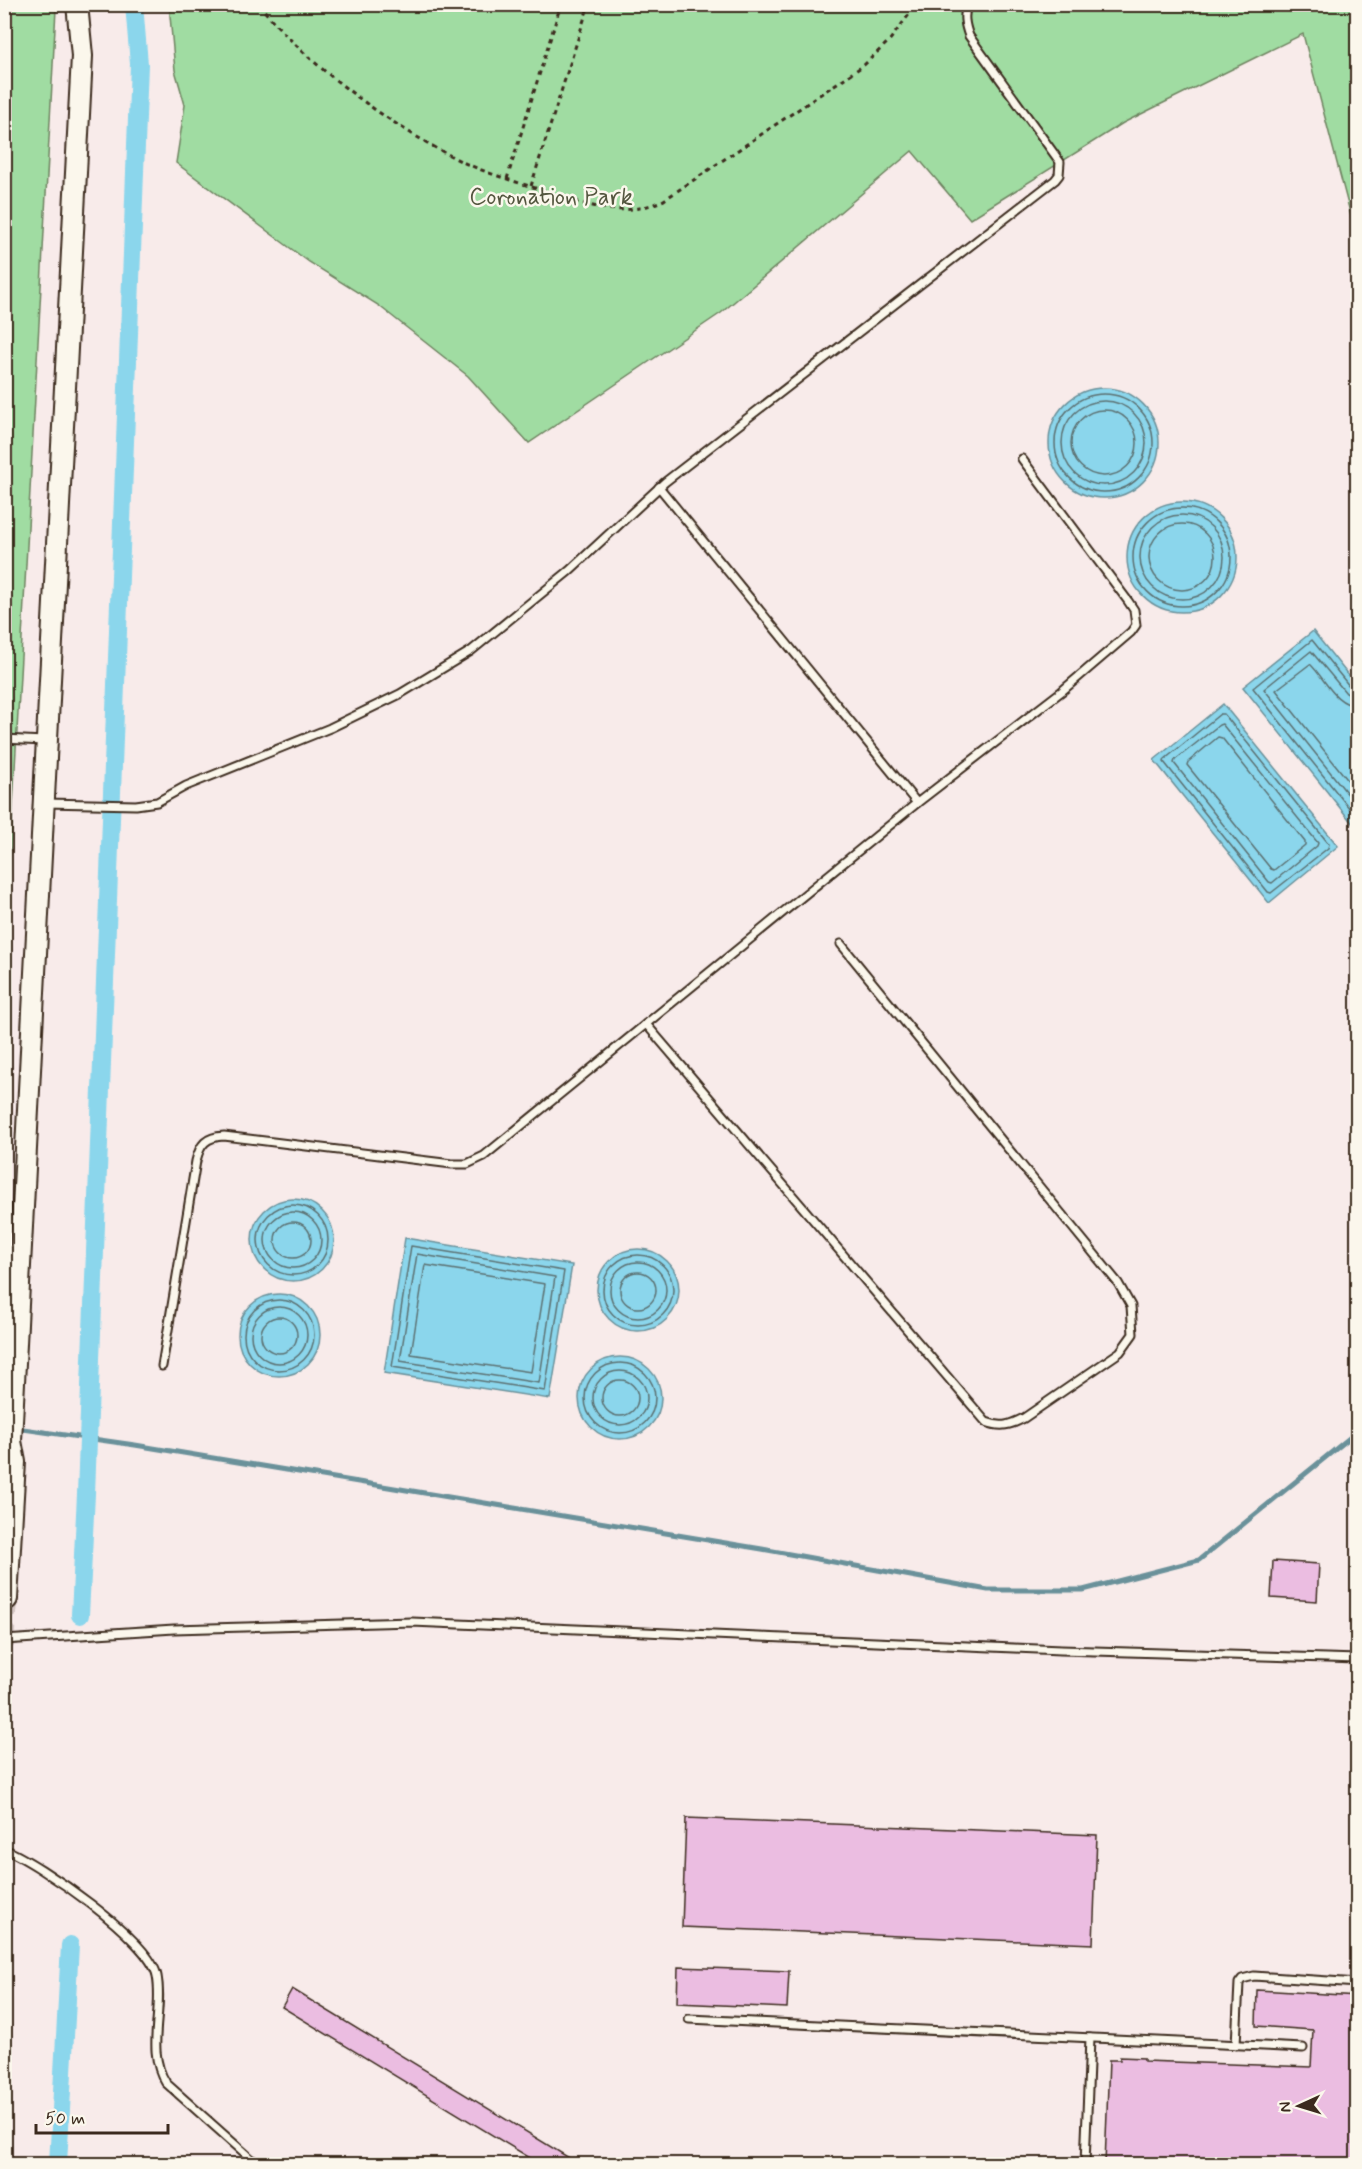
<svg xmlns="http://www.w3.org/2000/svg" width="1362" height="2169" viewBox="0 0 1362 2169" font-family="Mynerve,sans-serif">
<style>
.green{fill:#a0dca2;stroke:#6e8360;stroke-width:1.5}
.water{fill:#8bd6ec;stroke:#6b919a;stroke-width:1.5}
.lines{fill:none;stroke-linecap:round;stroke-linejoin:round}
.shore{stroke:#5b6f70;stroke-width:1.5}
.stream{stroke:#6b919a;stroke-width:5}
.canal{stroke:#8bd6ec;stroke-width:18}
.building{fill:#ebbde1;stroke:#3b2a1e;stroke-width:1.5}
.secondary-tunnel{stroke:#d2c4c1;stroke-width:20;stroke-dasharray:20 10;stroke-linecap:butt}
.lane-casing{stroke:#3b2a1e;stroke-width:11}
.secondary-casing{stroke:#3b2a1e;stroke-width:24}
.path{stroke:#3b2a1e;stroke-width:3;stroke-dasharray:4.5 4.5;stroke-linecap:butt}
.lane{stroke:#fbf7ec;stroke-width:7}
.secondary{stroke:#fbf7ec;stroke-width:20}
.labels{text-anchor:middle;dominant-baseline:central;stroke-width:5;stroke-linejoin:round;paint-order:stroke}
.park-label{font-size:24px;fill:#54563f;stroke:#fbf7ec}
</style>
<rect width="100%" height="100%" fill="#f8ebea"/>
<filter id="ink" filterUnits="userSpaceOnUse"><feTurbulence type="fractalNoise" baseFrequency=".0167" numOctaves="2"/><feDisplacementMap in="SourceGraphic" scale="12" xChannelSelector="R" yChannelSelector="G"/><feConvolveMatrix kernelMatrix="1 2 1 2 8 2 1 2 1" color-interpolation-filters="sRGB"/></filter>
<g filter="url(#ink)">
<g class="green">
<path d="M 5,5 L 55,5 L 56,9 L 5,953 Z"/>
<path d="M 169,5 L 1357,5 L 1357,239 L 1303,34 L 1123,123 L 970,219 L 912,151 L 721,313 L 529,443 L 468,376 L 378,305 L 309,262 L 176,163 L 185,105 L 175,70 Z"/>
</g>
<g class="water">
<circle cx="1104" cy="443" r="55"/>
<circle cx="1182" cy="557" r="55"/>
<path d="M 1313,631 L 1357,686 L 1357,829 L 1243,687 Z"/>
<path d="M 1223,704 L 1338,846 L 1269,903 L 1154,760 Z"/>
<circle cx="293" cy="1240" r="41"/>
<path d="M 405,1238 L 572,1265 L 550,1399 L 384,1373 Z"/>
<circle cx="638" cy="1290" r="41"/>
<circle cx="279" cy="1335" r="41"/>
<circle cx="620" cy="1398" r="41"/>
</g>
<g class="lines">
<g class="shore">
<circle cx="1104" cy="443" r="49"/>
<circle cx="1104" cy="443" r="42"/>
<circle cx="1104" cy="443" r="33"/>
<circle cx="1182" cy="557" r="49"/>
<circle cx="1182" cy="557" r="42"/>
<circle cx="1182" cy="557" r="33"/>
<path d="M 1358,689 L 1350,687 L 1312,640 L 1253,688 L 1358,819"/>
<path d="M 1358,697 L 1346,693 L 1311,651 L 1264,689 L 1358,807"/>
<path d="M 1358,706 C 1334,705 1325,678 1310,664 L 1276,690 L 1358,793"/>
<path d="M 1220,714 L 1224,714 L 1329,844 L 1328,848 L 1271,893 L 1268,892 L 1164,762 L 1165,759 Z"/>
<path d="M 1222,724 L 1318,843 L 1317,846 L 1272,883 L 1269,882 L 1174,763 L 1175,760 L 1219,725 Z"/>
<path d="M 1218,737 L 1222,738 L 1305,842 L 1305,845 L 1274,870 L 1271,869 L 1187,765 L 1188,762 Z"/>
<circle cx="293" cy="1240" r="35"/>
<circle cx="293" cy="1240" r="28"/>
<circle cx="293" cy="1240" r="18"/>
<path d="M 411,1246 L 564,1271 L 545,1391 L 392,1367 Z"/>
<path d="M 417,1254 L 555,1277 L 539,1383 L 400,1361 Z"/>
<circle cx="638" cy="1290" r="35"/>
<circle cx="638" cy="1290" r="28"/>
<path d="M 425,1265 L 545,1284 L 531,1372 L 411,1354 Z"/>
<circle cx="638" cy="1290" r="18"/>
<circle cx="279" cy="1335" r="35"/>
<circle cx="279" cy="1335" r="28"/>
<circle cx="279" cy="1335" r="18"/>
<circle cx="620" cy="1398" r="35"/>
<circle cx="620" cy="1398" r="27"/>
<circle cx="620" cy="1398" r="18"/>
</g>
<path class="stream" d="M 16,1428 L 135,1445 L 762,1549 L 988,1590 L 1083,1590 L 1199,1560 L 1358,1431"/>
<g class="canal">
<path d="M 80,1615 L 86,1494 L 139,64 L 134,4"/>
<path d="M 58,2164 L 70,1945"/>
</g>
</g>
<g class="building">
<path d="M 1273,1561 L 1319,1564 L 1317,1601 L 1271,1598 Z"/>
<path d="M 686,1818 L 1097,1835 L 1093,1944 L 682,1927 Z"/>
<path d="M 678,1967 L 789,1971 L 787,2008 L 677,2003 Z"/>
<path d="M 292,1989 L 579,2164 L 540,2164 L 282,2007 Z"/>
<path d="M 1257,1990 L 1358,1996 L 1358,2164 L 1105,2164 L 1109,2060 L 1120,2060 L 1120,2057 L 1144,2058 L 1144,2061 L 1311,2067 L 1313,2030 L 1256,2026 Z"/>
</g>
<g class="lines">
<path class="secondary-tunnel" d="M 4,1646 L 7,1599"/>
<defs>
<g id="lane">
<path d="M 4,739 L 44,741"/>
<path d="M 46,803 L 136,805 L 157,802 L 186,786 L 330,728 L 400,694 L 471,651 L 569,571 L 665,482 L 1055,180 L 1059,175 L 1060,162 L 969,36 C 965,25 963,16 967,4"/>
<path d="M 917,803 L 1062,691 L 1131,632 L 1136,625 L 1134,610 L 1128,601 L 1022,459"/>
<path d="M 646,1024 L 986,1422 C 1002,1428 1010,1425 1024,1418 L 1120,1352 L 1133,1334 L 1131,1306 L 1118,1283 L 841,944"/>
<path d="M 4,1288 L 13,1265"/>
<path d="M 162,1366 L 196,1161 C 200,1144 206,1137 224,1136 L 452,1164 L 467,1164 L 484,1156 L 917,803 L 659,487"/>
<path d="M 4,1640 L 174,1629 L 412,1622 L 1061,1650 L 1358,1659"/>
<path d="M 4,1849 C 39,1863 150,1940 157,1976 C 164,2012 145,2050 166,2083 L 257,2164"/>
<path d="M 689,2019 L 1303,2048"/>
<path d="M 1236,2045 L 1239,1983 L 1242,1979 L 1254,1976 L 1358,1983"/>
<path d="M 1085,2164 L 1090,2038"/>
</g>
<path id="secondary" d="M 7,1599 L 15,1462 L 11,1441 L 82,56 L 77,4"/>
</defs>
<use href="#lane" class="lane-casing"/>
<use href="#secondary" class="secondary-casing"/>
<g class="path">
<path d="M 259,4 C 303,62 387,123 451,156 C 480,172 514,181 545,191 C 589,205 619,220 664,200 L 864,65 L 889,41 L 917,4"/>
<path d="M 507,179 L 561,4"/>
<path d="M 531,186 L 589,4"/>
</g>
<use href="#lane" class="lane"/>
<use href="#secondary" class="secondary"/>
</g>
</g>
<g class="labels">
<g class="park-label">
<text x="551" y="197">Coronation Park</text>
</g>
</g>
<rect width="1362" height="2169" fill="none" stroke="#fbf7ec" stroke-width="24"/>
<rect x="12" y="12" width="1338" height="2145" fill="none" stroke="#3b2a1e" stroke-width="2" filter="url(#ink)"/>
<g transform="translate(1299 2106) rotate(266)" stroke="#fbf7ec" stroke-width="4.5" paint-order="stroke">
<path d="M0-4.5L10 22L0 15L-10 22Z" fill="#3b2a1e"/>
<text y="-9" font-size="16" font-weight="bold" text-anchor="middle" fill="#3b2a1e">N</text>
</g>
<path d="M36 2124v9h132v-9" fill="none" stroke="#3b2a1e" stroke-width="3"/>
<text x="45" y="2124" font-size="18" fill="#3b2a1e" stroke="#fbf7ec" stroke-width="4.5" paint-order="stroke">50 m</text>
</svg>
